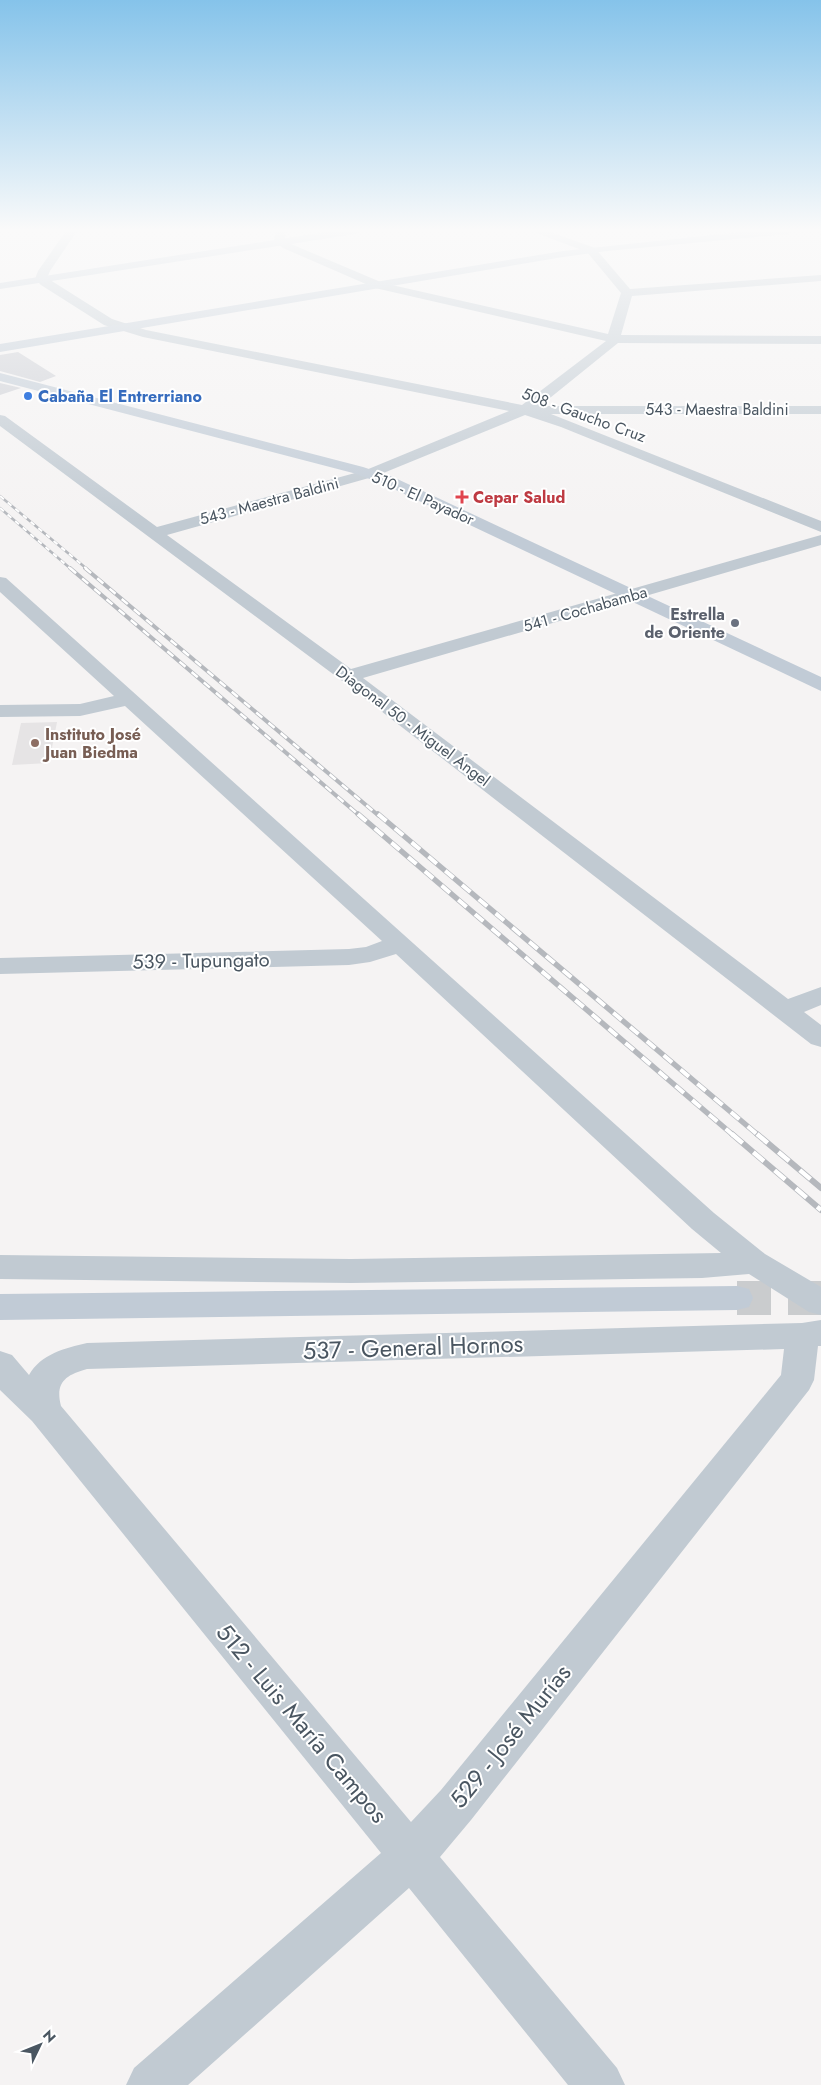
<svg xmlns="http://www.w3.org/2000/svg" width="821" height="2085" viewBox="0 0 821 2085" font-family="Jost,sans-serif">
<style>
.education{fill:#e6e4e5}
.building{fill:#cdcfd5}
.lines{fill:none;stroke-linecap:round;stroke-linejoin:round}
.secondary-tunnel{stroke:#caccce;stroke-width:34;stroke-dasharray:34 17;stroke-linecap:butt}
.street{fill:#c1cad2;fill-rule:evenodd}
.secondary{fill:#c1cbd6;fill-rule:evenodd}
.rail-far3-casing{stroke:#b5b8bd;stroke-width:2.5}
.rail-far2-casing{stroke:#b5b8bd;stroke-width:4}
.rail-far1-casing{stroke:#b5b8bd;stroke-width:5.5}
.rail-casing{stroke:#b5b8bd;stroke-width:6}
.rail-far3{stroke:#fff;stroke-width:2;stroke-dasharray:5;stroke-linecap:butt}
.rail-far2{stroke:#fff;stroke-width:2.5;stroke-dasharray:8;stroke-linecap:butt}
.rail-far1{stroke:#fff;stroke-width:4;stroke-dasharray:11;stroke-linecap:butt}
.rail{stroke:#fff;stroke-width:4.5;stroke-dasharray:14;stroke-linecap:butt}
.shop-dot{fill:#3f7fe0;stroke:#fff;stroke-width:2}
.health-dot{fill:#e0444e;stroke:#fff;stroke-width:2}
.worship-dot{fill:#6b7280;stroke:#fff;stroke-width:2}
.education-dot{fill:#8d6e63;stroke:#fff;stroke-width:2}
.labels{text-anchor:middle;dominant-baseline:central;stroke-width:4;stroke-linejoin:round;paint-order:stroke}
.far-shop-label{font-size:16px;font-weight:bold;fill:#366cbe;stroke:#fff;text-anchor:start}
.far-street-label{font-size:16px;fill:#4a5661;stroke:#fff}
.far-health-label{font-size:16px;font-weight:bold;fill:#be3a42;stroke:#fff;text-anchor:start}
.far-worship-label{font-size:16px;font-weight:bold;fill:#5b616d;stroke:#fff;text-anchor:end}
.far-education-label{font-size:16px;font-weight:bold;fill:#785e54;stroke:#fff;text-anchor:start}
.street-label{font-size:20px;fill:#4a5661;stroke:#fff}
.near-street-label{font-size:24px;fill:#4a5661;stroke:#fff}
</style>
<rect width="100%" height="100%" fill="#f5f3f3"/>
<path class="education" d="M 57,722 L 49,763 L 12,765 L 21,723 Z"/>
<g class="building">
<path d="M 18,352 L 56,376 L 40,382 L 0,371 L 0,355 Z"/>
<path d="M 0,383 L 21,388 L 0,395 Z"/>
</g>
<g class="lines">
<path class="secondary-tunnel" d="M 737,1298 L 821,1298"/>
<g class="street">
<path d="M 66,231 L 77,231 L 50,271 L 47,278 L 112,319 L 146,330 L 522,405 L 606,341 L 375,288 L 283,248 L 274,240 L 276,231 L 286,231 L 285,239 L 291,244 L 383,283 L 608,334 L 621,293 L 587,252 L 531,231 L 547,231 L 595,248 L 630,289 L 821,275 L 821,281 L 632,296 L 621,335 L 821,336 L 821,344 L 618,343 L 540,406 L 821,406 L 821,414 L 551,414 L 821,521 L 821,532 L 561,427 L 525,415 L 376,476 L 167,535 L 351,669 L 821,535 L 821,545 L 363,678 L 788,999 L 821,987 L 821,1005 L 804,1012 L 821,1025 L 821,1047 L 811,1044 L 341,680 L 0,426 L 0,415 L 5,416 L 157,527 L 366,470 L 509,411 L 143,337 L 104,325 L 41,285 L 35,279 L 38,271 Z"/>
<path d="M 0,577 L 6,578 L 714,1213 L 765,1254 L 821,1287 L 821,1315 L 809,1312 L 749,1274 L 702,1278 L 351,1283 L 0,1279 L 0,1255 L 351,1259 L 721,1253 L 692,1229 L 396,954 L 370,962 L 349,965 L 0,974 L 0,958 L 349,949 L 366,947 L 382,941 L 125,706 L 80,716 L 0,717 L 0,705 L 80,704 L 114,696 L 0,592 Z"/>
<path d="M 821,1320 L 821,1346 L 818,1346 L 814,1380 L 809,1390 L 471,1820 L 440,1857 L 617,2068 L 625,2085 L 568,2085 L 409,1888 L 188,2085 L 126,2085 L 134,2068 L 381,1853 L 32,1421 L 0,1390 L 0,1351 L 12,1355 L 29,1375 C 41,1354 65,1348 87,1343 L 802,1323 ZM 784,1349 L 781,1375 L 441,1790 L 411,1822 L 61,1406 C 55,1383 65,1375 87,1369 Z"/>
</g>
<g class="secondary">
<path d="M 332,231 L 360,231 L 355,234 L 0,289 L 0,283 Z"/>
<path d="M 750,231 L 793,231 L 788,234 L 607,251 L 563,257 L 0,352 L 0,344 L 563,251 Z"/>
<path d="M 0,373 L 363,467 L 393,477 L 821,677 L 821,691 L 381,483 L 353,473 L 0,381 Z"/>
<path d="M 737,1286 L 749,1289 L 753,1298 L 749,1307 L 737,1310 L 0,1320 L 0,1294 Z"/>
</g>
<defs>
<g id="rail-far3">
<path d="M 0,496 L 87,569"/>
<path d="M 0,508 L 71,569"/>
</g>
<g id="rail-far2">
<path d="M 70,568 L 360,816"/>
<path d="M 85,568 L 379,816"/>
</g>
<g id="rail-far1">
<path d="M 358,814 L 733,1135"/>
<path d="M 378,814 L 758,1135"/>
</g>
<g id="rail">
<path d="M 732,1134 L 821,1210"/>
<path d="M 757,1134 L 821,1188"/>
</g>
</defs>
<use href="#rail-far3" class="rail-far3-casing"/>
<use href="#rail-far2" class="rail-far2-casing"/>
<use href="#rail-far1" class="rail-far1-casing"/>
<use href="#rail" class="rail-casing"/>
<use href="#rail-far3" class="rail-far3"/>
<use href="#rail-far2" class="rail-far2"/>
<use href="#rail-far1" class="rail-far1"/>
<use href="#rail" class="rail"/>
</g>
<linearGradient id="sky" x2="0" y2="1"><stop stop-color="#85c3ea"/><stop offset="0.44" stop-color="#fafafa"/><stop offset="1" stop-color="#fafafa" stop-opacity="0"/></linearGradient>
<rect width="821" height="523" fill="url(#sky)"/>
<circle class="shop-dot" cx="28" cy="396" r="5"/>
<path class="health-dot" d="M459.5 489.5h5v5h5v5h-5v5h-5v-5h-5v-5h5z"/>
<circle class="worship-dot" cx="735" cy="623" r="5"/>
<circle class="education-dot" cx="35" cy="743" r="5"/>
<g class="labels">
<g class="far-shop-label">
<text x="38" y="396">Cabaña El Entrerriano</text>
</g>
<g class="far-street-label">
<text x="717" y="409">543 - Maestra Baldini</text>
<text transform="translate(584 415) rotate(20)">508 - Gaucho Cruz</text>
<text transform="translate(423 498) rotate(24)">510 - El Payador</text>
<text transform="translate(269 501) rotate(-15)">543 - Maestra Baldini</text>
<text transform="translate(585 609) rotate(-16)">541 - Cochabamba</text>
<text transform="translate(413 726) rotate(37)">Diagonal 50 - Miguel Ángel</text>
</g>
<g class="far-health-label">
<text x="473" y="497">Cepar Salud</text>
</g>
<g class="far-worship-label">
<text x="725" y="614">Estrella<tspan x="725" dy="18">de Oriente</tspan></text>
</g>
<g class="far-education-label">
<text x="45" y="734">Instituto José<tspan x="45" dy="18">Juan Biedma</tspan></text>
</g>
<g class="street-label">
<text transform="translate(201 961) rotate(-1)">539 - Tupungato</text>
</g>
<g class="near-street-label">
<text transform="translate(413 1347) rotate(-2)">537 - General Hornos</text>
<text transform="translate(302 1723) rotate(50)">512 - Luis María Campos</text>
<text transform="translate(510 1736) rotate(-51)">529 - José Murías</text>
</g>
</g>
<g transform="translate(40 2045) rotate(47)" stroke="#ffffff" stroke-width="4" paint-order="stroke">
<path d="M0-4L9 19L0 12L-9 19Z" fill="#4a5661"/>
<text y="-8" font-size="14" font-weight="bold" text-anchor="middle" fill="#4a5661">N</text>
</g>
</svg>
